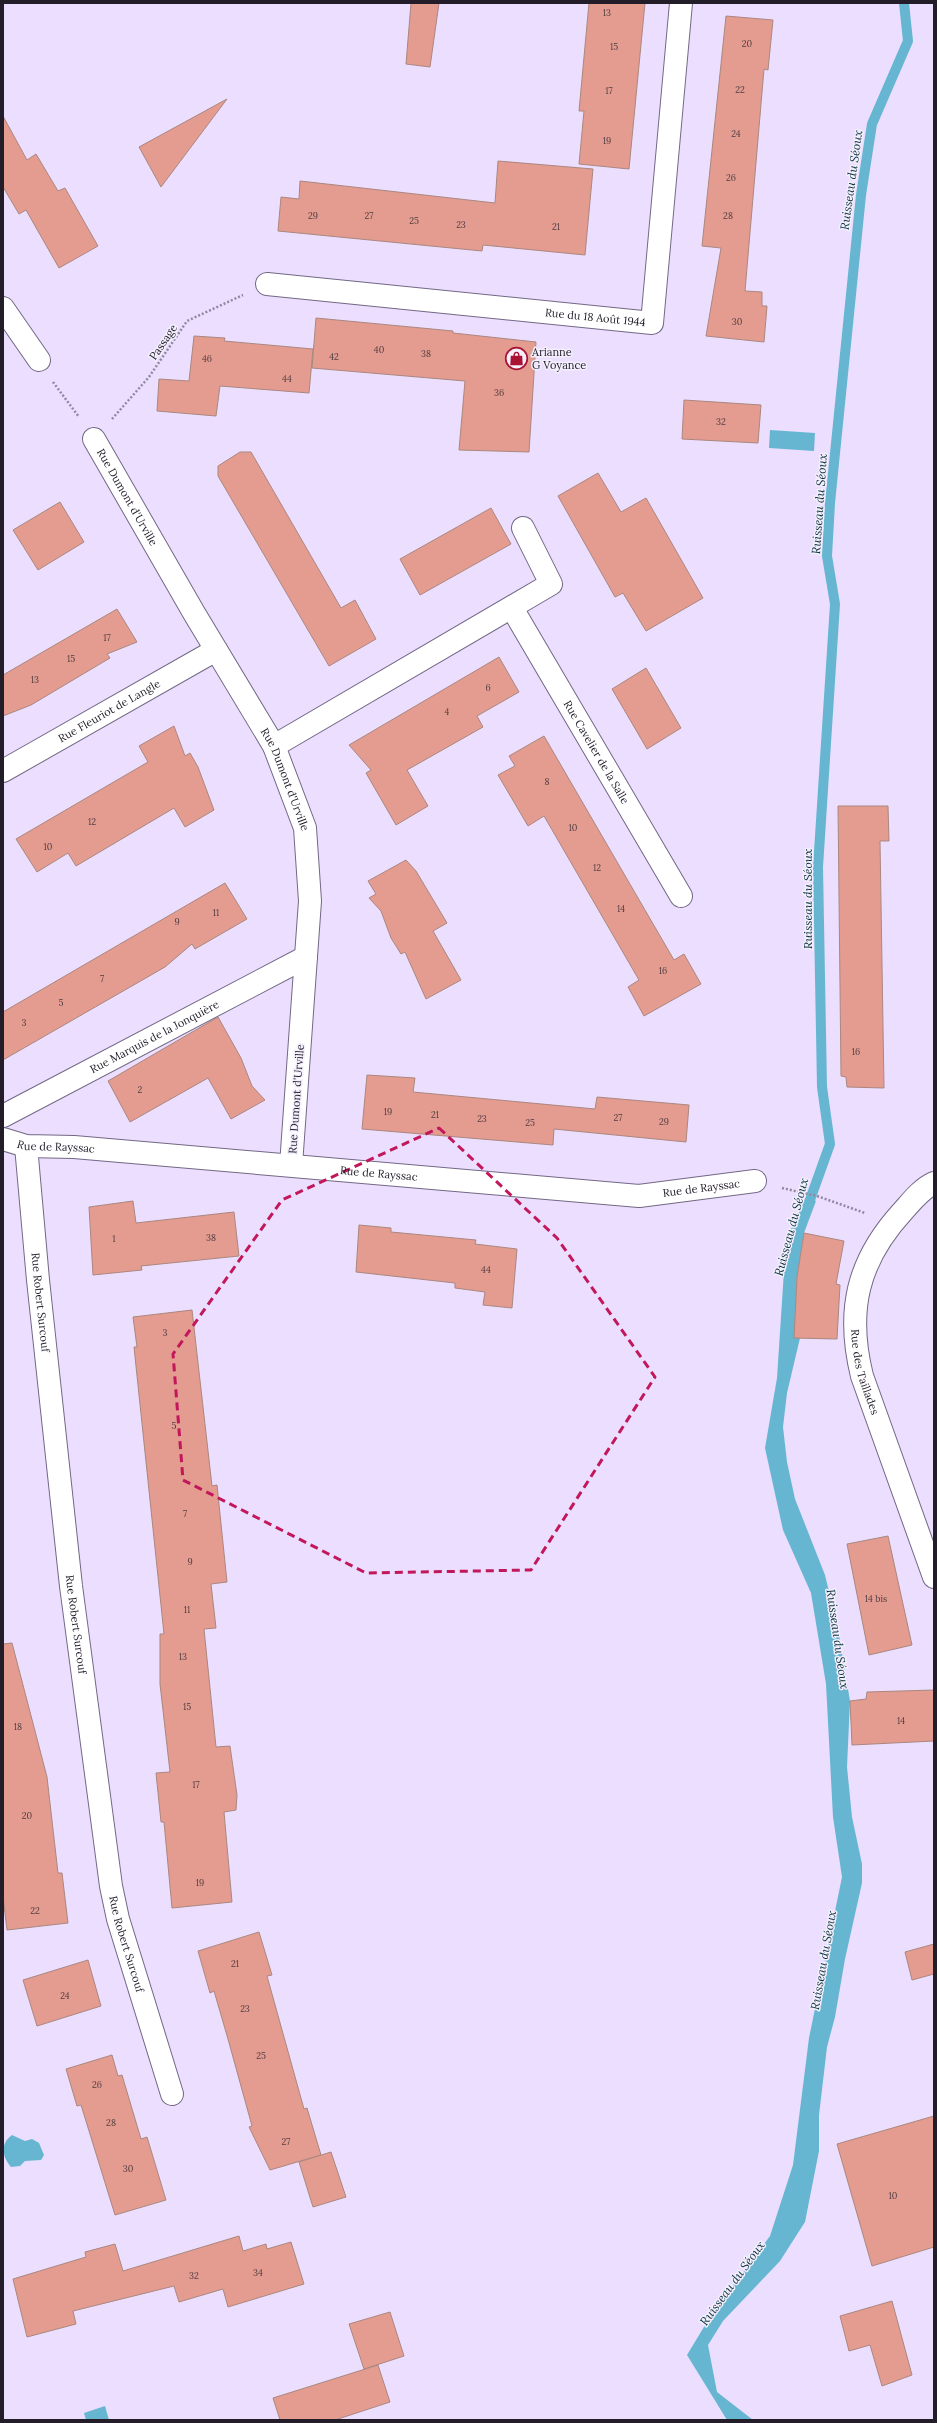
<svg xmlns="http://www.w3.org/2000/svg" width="937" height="2423" viewBox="0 0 937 2423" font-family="Lora,serif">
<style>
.water{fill:#66b6d2}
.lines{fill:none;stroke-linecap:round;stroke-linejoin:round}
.stream{stroke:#66b6d2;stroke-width:10}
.building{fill:#e39c8f;stroke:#ab8780}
.minor-casing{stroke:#736884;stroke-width:24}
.path{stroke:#91889f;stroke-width:2.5;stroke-dasharray:2 2;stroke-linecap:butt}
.minor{stroke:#fff;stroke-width:22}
.marked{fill:none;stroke:#c2185b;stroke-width:3;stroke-dasharray:8 5;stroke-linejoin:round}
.labels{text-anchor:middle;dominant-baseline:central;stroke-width:3;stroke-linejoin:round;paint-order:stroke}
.number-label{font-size:9px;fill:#523d42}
.street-label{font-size:11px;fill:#221d29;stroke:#f4effd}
.poi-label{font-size:11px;fill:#221d29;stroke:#f4effd;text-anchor:start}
.water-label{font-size:12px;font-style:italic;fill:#0a313d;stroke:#f4effd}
</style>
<rect width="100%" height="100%" fill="#ebdeff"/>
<g class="water">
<path d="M 770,430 L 815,433 L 814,451 L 769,448 Z"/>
<path d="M 806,1197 L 816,1201 L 804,1233 L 797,1277 L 795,1337 L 800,1338 L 787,1393 L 783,1427 L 787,1462 L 795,1499 L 825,1575 L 838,1629 L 850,1701 L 847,1767 L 852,1817 L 862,1864 L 862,1883 L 845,1959 L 835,2017 L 827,2047 L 819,2115 L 819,2151 L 805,2222 L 780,2261 L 723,2321 L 708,2345 L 717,2392 L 753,2420 L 727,2420 L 687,2355 L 713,2312 L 770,2236 L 793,2165 L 809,2038 L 842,1877 L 833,1817 L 826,1684 L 811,1593 L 783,1530 L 765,1448 L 777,1378 L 786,1240 Z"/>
<path d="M 12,2135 L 25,2141 L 32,2139 L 39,2143 L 44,2155 L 41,2160 L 25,2161 L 20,2166 L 11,2167 C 2,2156 0,2144 12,2135 Z"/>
<path d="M 105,2406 L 109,2420 L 86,2420 L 84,2413 Z"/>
</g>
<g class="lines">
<path class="stream" d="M 806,1211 L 830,1144 L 822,1087 L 818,867 L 835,604 L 827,556 L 830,503 L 861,195 L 872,124 L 908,41 L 904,3"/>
</g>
<g class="building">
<path d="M 411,3 L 439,3 L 430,67 L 406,64 Z"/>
<path d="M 589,3 L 645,3 L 629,169 L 579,164 L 584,111 L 579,111 Z"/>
<path d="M 726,16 L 773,20 L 768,70 L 764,69 L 745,291 L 762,292 L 762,306 L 767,306 L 764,342 L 706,336 L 721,248 L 702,246 Z"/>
<path d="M 227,99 L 161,187 L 139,147 Z"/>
<path d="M 3,116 L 27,160 L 36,154 L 58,191 L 65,188 L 98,246 L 59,268 L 26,210 L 19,214 L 3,187 Z"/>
<path d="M 498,161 L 593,169 L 585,255 L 483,245 L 482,251 L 278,231 L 281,197 L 299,199 L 300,181 L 495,203 Z"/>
<path d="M 316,318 L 453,331 L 453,333 L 536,342 L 529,452 L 459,450 L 465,381 L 312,368 Z"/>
<path d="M 194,336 L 225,338 L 224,341 L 313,349 L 309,393 L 220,386 L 216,416 L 157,411 L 159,379 L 189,381 Z"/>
<path d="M 684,400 L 761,405 L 758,443 L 682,439 Z"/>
<path d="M 240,452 L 251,452 L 341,608 L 355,600 L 376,639 L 329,666 L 218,476 L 218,466 Z"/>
<path d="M 598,473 L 621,512 L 646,498 L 703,598 L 646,631 L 623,593 L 615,597 L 558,496 Z"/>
<path d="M 60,502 L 84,542 L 38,570 L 13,530 Z"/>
<path d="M 491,508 L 511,544 L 420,595 L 400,559 Z"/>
<path d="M 117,609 L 137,642 L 107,654 L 110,658 L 31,705 L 3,716 L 3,675 Z"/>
<path d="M 499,657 L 519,692 L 477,716 L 483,727 L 407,770 L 428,806 L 396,825 L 366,773 L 371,770 L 349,745 Z"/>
<path d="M 646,668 L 681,728 L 647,749 L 612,689 Z"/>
<path d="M 174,726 L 185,756 L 190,753 L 198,767 L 214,810 L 185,827 L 174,808 L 76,866 L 68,853 L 37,872 L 16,839 L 148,762 L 139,746 Z"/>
<path d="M 544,736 L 674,960 L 684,954 L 701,984 L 644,1016 L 628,987 L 639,980 L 544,816 L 528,826 L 498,775 L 515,766 L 509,756 Z"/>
<path d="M 838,806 L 888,806 L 889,841 L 880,841 L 884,1088 L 847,1087 L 846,1077 L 841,1076 Z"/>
<path d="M 406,860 L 416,871 L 447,923 L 433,931 L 461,980 L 426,999 L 405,952 L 401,954 L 391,938 L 381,911 L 369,898 L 376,894 L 368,881 Z"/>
<path d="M 225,883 L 247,919 L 195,949 L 192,944 L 165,967 L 3,1060 L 3,1012 Z"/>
<path d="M 218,1017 L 241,1058 L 252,1086 L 265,1100 L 231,1119 L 208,1078 L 130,1122 L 108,1081 Z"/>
<path d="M 367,1075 L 415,1078 L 413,1092 L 595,1109 L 597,1097 L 689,1105 L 686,1142 L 554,1129 L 553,1145 L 362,1129 Z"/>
<path d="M 133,1201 L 136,1223 L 234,1212 L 239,1256 L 141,1266 L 142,1270 L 93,1275 L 89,1207 Z"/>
<path d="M 359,1225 L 391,1228 L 391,1232 L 476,1240 L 475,1244 L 517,1249 L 512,1308 L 483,1305 L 485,1292 L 455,1288 L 455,1283 L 356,1272 Z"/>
<path d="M 804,1233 L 844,1241 L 836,1284 L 840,1285 L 837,1339 L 794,1338 L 797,1277 Z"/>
<path d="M 192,1310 L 212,1486 L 217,1485 L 227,1582 L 211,1584 L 216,1628 L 204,1629 L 216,1747 L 230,1746 L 237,1795 L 236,1810 L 224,1812 L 232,1902 L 172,1908 L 164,1822 L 161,1822 L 156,1773 L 170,1772 L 160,1684 L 160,1634 L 164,1634 L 134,1347 L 137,1347 L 133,1317 Z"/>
<path d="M 888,1536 L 912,1645 L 869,1655 L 847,1544 Z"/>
<path d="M 12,1643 L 47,1777 L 58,1873 L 62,1873 L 68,1923 L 7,1930 L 3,1897 L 3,1644 Z"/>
<path d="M 934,1690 L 934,1741 L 852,1745 L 850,1701 L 866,1699 L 867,1692 Z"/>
<path d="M 259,1932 L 272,1975 L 267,1976 L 304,2109 L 307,2108 L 321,2155 L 270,2170 L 249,2127 L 252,2126 L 228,2039 L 214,1991 L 210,1993 L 198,1951 Z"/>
<path d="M 934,1944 L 934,1974 L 912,1980 L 905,1952 Z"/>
<path d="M 88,1960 L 101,2006 L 37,2026 L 23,1980 Z"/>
<path d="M 112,2055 L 118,2076 L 122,2075 L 141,2139 L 147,2137 L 166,2200 L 115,2215 L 81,2105 L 77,2106 L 66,2069 Z"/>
<path d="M 934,2116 L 934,2247 L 872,2266 L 837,2144 Z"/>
<path d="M 331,2152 L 346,2197 L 313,2207 L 299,2162 Z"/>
<path d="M 239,2236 L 243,2251 L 266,2244 L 267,2249 L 291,2242 L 304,2284 L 228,2307 L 223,2289 L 179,2302 L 174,2286 L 73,2311 L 76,2324 L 27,2337 L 13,2279 L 86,2257 L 85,2252 L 115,2244 L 123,2271 Z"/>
<path d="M 892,2301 L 912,2375 L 882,2386 L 870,2345 L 849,2351 L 840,2316 Z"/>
<path d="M 390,2312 L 404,2356 L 364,2369 L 349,2324 Z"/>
<path d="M 378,2365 L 390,2402 L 335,2420 L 280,2420 L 273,2398 Z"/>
</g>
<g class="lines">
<defs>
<g id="minor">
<path id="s1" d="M 267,284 L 652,323 L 681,3"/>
<path d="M 3,308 L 39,360"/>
<path id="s2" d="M 94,439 L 194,613 L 274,746 L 305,828 L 310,901 L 291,1165"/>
<path id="s3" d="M 512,608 L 681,896"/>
<path d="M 274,746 L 551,584 L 523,528"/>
<path id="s4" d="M 3,771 L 216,650"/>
<path id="s5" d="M 3,1116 L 306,957"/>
<path id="s6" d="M 3,1139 L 26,1146 L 74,1147 L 639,1196 L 755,1181"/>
<path id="s7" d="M 26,1146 L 38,1280 L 71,1586 L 111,1886 L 118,1919 L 172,2094"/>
<path id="s8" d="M 934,1183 C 921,1189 912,1201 903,1211 C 857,1261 846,1311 862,1376 L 934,1577"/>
</g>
</defs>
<use href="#minor" class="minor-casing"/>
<g class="path">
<path d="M 53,382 L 79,417"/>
<path d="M 112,419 L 149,377 L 187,321 L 243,295"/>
<path d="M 782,1188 L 817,1196 L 865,1213"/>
</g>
<use href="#minor" class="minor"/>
</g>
<path class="marked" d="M 439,1128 L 557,1238 L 655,1377 L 531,1570 L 366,1573 L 183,1480 L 173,1354 L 282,1200 Z"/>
<defs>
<symbol id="shop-ring" viewBox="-11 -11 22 22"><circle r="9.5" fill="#f4effd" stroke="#a91233" stroke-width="1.5"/><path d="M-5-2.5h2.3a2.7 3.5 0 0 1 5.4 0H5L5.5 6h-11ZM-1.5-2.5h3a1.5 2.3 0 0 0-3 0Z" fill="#a91233"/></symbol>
</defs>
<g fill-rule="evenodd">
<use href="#shop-ring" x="504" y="346" width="25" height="25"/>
</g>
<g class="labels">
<g class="number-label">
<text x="607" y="12">13</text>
<text x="747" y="43">20</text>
<text x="614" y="46">15</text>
<text x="740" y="89">22</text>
<text x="609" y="90">17</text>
<text x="736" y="133">24</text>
<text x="607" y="140">19</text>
<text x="731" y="177">26</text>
<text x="313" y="215">29</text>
<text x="369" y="215">27</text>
<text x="728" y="215">28</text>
<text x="414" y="220">25</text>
<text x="461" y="224">23</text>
<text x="556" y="226">21</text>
<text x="737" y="321">30</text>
<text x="379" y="349">40</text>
<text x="426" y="353">38</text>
<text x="334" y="356">42</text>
<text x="207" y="358">46</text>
<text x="287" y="378">44</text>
<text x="499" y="392">36</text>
<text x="721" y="421">32</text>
<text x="107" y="637">17</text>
<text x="71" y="658">15</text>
<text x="35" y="679">13</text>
<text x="488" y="687">6</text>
<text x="447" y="711">4</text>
<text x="547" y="781">8</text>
<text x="92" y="821">12</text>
<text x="573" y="827">10</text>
<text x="48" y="846">10</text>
<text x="597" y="867">12</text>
<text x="621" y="908">14</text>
<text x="216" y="912">11</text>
<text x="177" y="921">9</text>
<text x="663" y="970">16</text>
<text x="102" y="978">7</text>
<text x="61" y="1002">5</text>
<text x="24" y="1022">3</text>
<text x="856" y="1051">16</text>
<text x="140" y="1089">2</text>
<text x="388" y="1111">19</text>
<text x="435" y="1114">21</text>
<text x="618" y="1117">27</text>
<text x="482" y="1118">23</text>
<text x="664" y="1121">29</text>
<text x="530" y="1122">25</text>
<text x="211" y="1237">38</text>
<text x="114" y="1238">1</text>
<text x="486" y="1269">44</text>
<text x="165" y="1332">3</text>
<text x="174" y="1425">5</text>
<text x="185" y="1513">7</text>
<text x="190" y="1561">9</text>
<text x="876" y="1598">14 bis</text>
<text x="187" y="1609">11</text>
<text x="183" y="1656">13</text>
<text x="187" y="1706">15</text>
<text x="901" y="1720">14</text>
<text x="18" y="1726">18</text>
<text x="196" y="1784">17</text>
<text x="27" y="1815">20</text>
<text x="200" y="1882">19</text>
<text x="35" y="1910">22</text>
<text x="235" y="1963">21</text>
<text x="65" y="1995">24</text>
<text x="245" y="2008">23</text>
<text x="261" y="2055">25</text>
<text x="97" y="2084">26</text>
<text x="111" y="2122">28</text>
<text x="286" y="2141">27</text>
<text x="128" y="2168">30</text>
<text x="893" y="2195">10</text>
<text x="258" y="2272">34</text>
<text x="194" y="2275">32</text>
</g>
<g class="street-label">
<text stroke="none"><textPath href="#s1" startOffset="330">Rue du 18 Août 1944</textPath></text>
<text transform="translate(163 342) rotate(-56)">Passage</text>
<text stroke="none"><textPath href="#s2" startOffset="67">Rue Dumont d'Urville</textPath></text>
<text stroke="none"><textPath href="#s4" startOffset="122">Rue Fleuriot de Langle</textPath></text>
<text stroke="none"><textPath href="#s3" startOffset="167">Rue Cavelier de la Salle</textPath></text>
<text stroke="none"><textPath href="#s2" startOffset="391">Rue Dumont d'Urville</textPath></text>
<text stroke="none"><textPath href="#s5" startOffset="171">Rue Marquis de la Jonquière</textPath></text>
<text transform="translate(296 1099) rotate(-86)">Rue Dumont d'Urville</text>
<text stroke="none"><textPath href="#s6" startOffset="54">Rue de Rayssac</textPath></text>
<text stroke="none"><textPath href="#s6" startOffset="378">Rue de Rayssac</textPath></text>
<text stroke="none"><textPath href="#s6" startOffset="702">Rue de Rayssac</textPath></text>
<text stroke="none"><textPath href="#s7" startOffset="157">Rue Robert Surcouf</textPath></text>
<text stroke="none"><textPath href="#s8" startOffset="217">Rue des Taillades</textPath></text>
<text stroke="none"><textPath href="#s7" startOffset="481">Rue Robert Surcouf</textPath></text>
<text stroke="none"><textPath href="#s7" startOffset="805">Rue Robert Surcouf</textPath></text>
</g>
<g class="poi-label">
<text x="532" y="352">Arianne<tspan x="532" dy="13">G Voyance</tspan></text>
</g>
<g class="water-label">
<text transform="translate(851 180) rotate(-82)">Ruisseau du Séoux</text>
<text transform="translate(819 504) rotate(-86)">Ruisseau du Séoux</text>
<text transform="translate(807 899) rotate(-90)">Ruisseau du Séoux</text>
<text transform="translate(791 1227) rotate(-75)">Ruisseau du Séoux</text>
<text transform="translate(838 1639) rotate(82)">Ruisseau du Séoux</text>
<text transform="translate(823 1960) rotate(-80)">Ruisseau du Séoux</text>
<text transform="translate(732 2283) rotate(-54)">Ruisseau du Séoux</text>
</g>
</g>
<rect width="937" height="2423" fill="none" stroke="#221d29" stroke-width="8"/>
</svg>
